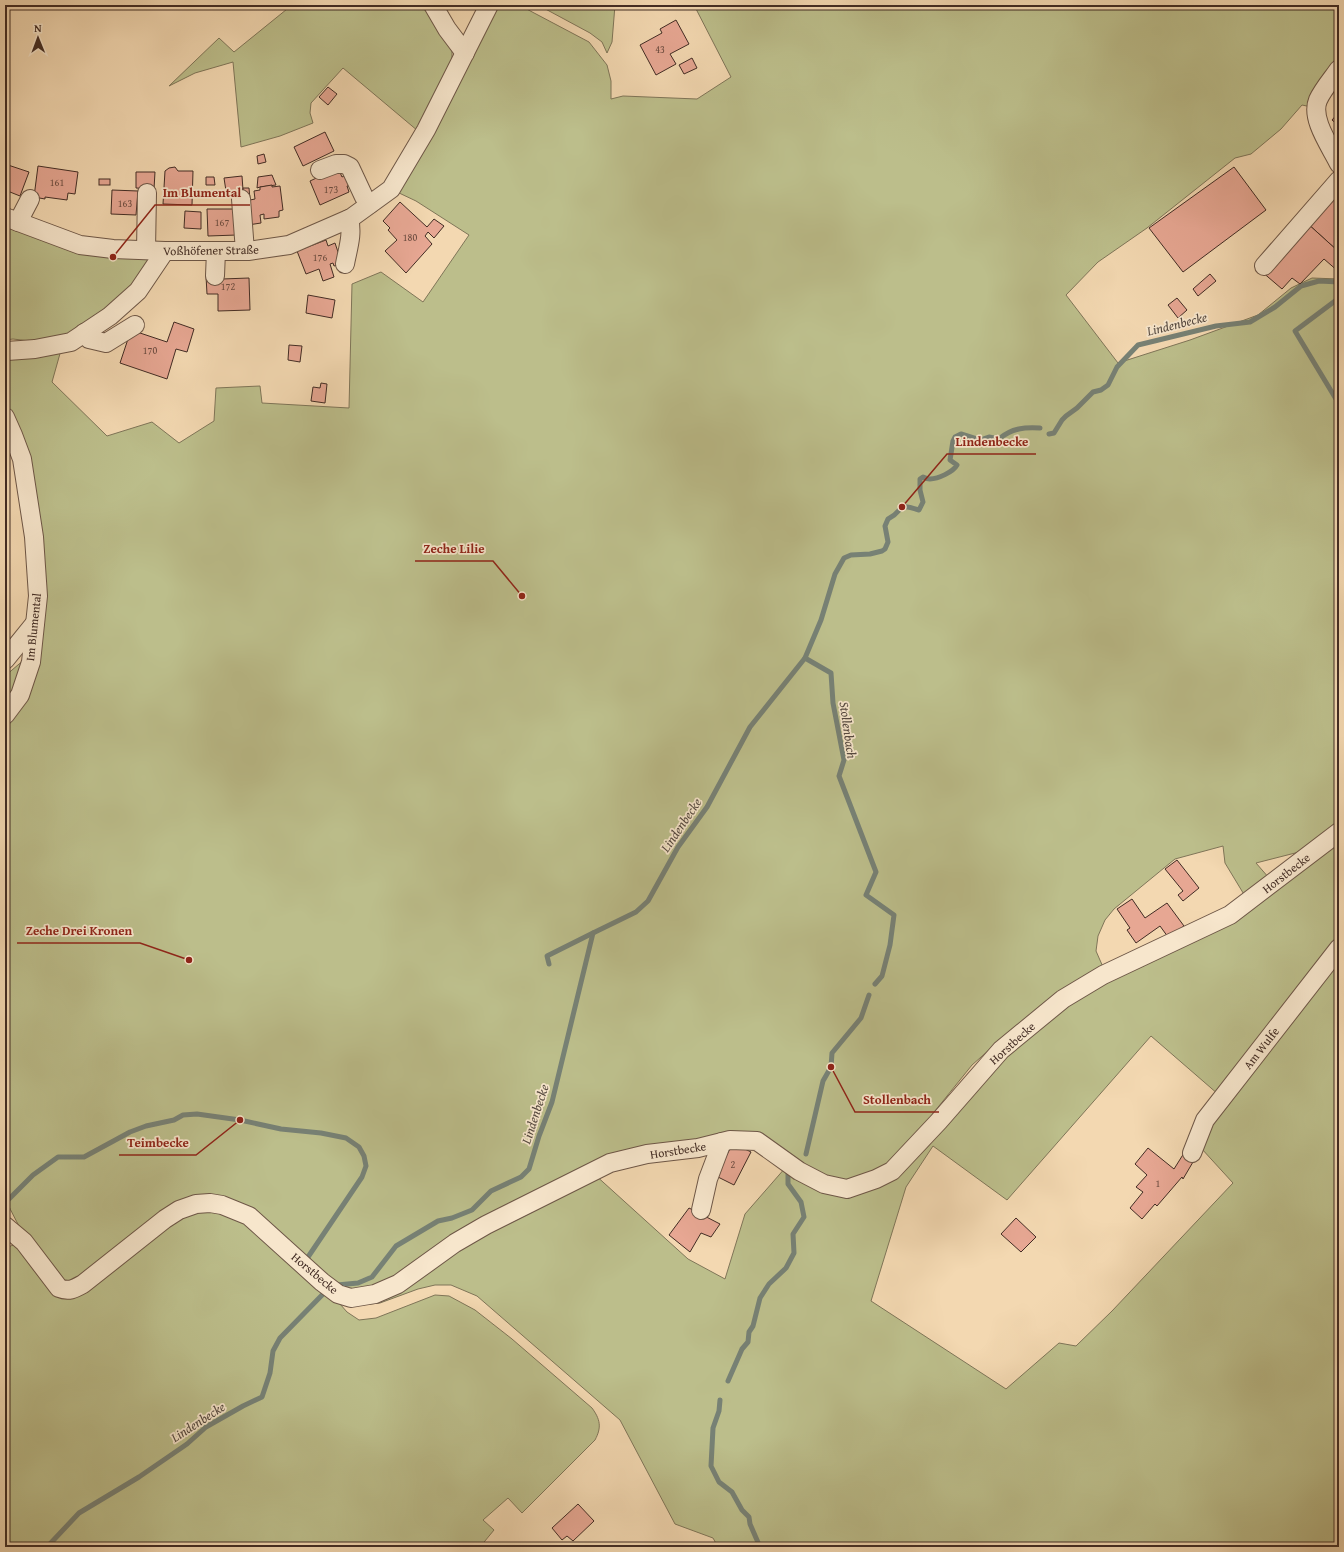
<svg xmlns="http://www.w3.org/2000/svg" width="1344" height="1552" viewBox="0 0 1344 1552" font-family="'Gentium Book Plus',serif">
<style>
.green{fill:#bcbe8b;stroke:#7f7558;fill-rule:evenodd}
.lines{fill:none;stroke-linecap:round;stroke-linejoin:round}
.stream{stroke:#778175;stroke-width:5}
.building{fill:#e7a793;stroke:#422c24}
.minor-casing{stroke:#6e5747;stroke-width:20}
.minor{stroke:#f7e6cc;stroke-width:18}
.labels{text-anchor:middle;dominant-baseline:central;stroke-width:3.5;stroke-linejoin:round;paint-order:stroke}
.number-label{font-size:10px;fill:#6b4b40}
.street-label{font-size:12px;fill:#422c24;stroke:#f7e6cc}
.water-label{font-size:13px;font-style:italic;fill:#54483f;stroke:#f7e6cc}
.leader{fill:none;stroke:#8f2418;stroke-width:1.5}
.callout-dot{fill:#8f2418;stroke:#f7e6cc;stroke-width:1.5}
.callout-label{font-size:13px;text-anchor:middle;font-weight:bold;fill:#8f2418;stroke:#f7e6cc;stroke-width:3.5;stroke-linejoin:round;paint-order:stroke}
</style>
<rect width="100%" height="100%" fill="#f3d8b1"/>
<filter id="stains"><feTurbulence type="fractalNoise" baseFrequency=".005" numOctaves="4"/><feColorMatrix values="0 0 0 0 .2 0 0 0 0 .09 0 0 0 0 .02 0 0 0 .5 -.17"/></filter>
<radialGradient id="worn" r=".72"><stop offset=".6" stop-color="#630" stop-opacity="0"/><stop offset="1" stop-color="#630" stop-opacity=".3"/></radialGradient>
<g class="green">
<path d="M 292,5 L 429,5 L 452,51 L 452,61 L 418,131 L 343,68 L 311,103 L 310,113 L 313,123 L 280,136 L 241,147 L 233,62 L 195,73 L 169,86 L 219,38 L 234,52 Z"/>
<path d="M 494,5 L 519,5 L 589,42 L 607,65 L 611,81 L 611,99 L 623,96 L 697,99 L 731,77 L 694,5 L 1339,5 L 1339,64 L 1316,108 L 1302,105 L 1281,129 L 1251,154 L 1235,158 L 1147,228 L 1098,262 L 1066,295 L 1118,363 L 1190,340 L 1258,315 L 1291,288 L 1312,278 L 1339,279 L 1339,824 L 1303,851 L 1256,863 L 1276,886 L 1313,855 L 1339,837 L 1339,1547 L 718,1547 L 713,1538 L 675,1524 L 620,1420 L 477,1296 L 451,1285 L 435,1285 L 418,1289 L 380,1303 L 361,1305 L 359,1302 L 367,1293 L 359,1296 L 349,1294 L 327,1282 L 265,1223 L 258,1227 L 306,1272 L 326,1288 L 347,1312 L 359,1320 L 376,1318 L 435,1295 L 449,1296 L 475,1310 L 512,1339 L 592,1408 C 600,1419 602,1427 595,1440 L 522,1513 L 508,1498 L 483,1520 L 494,1530 L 480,1547 L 5,1547 L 5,1251 C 11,1243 17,1244 24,1248 L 58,1293 L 73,1295 L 84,1290 C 100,1277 115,1264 131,1251 C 150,1236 175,1210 200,1208 C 216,1206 232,1213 247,1217 L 251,1212 C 191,1186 171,1208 127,1246 C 111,1259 95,1271 79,1283 L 71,1285 L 63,1284 C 38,1261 19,1229 5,1198 L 5,676 L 39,647 L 43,606 L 40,533 L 35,498 L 25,455 L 5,409 L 5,361 C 15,350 47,351 61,350 L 52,382 L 107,436 L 152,422 L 179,443 L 214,421 L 216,388 L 260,386 L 262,403 L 349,408 L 352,284 L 381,272 L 423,302 L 469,235 L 416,201 L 397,192 L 429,140 ZM 1223,846 L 1225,863 L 1251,906 L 1159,953 L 1105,977 L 1064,1003 L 1005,1052 L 926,1141 L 896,1173 L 847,1192 L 823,1185 L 800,1175 L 786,1167 L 745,1214 L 725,1279 L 688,1259 L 593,1173 L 592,1164 L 609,1157 L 629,1151 L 679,1144 L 698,1144 L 729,1136 L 758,1138 L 800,1168 L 831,1181 L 848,1184 L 889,1168 L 972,1065 L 1007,1034 L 1062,990 L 1103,967 L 1096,951 L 1098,936 L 1105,920 L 1114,909 L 1175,859 ZM 1151,1036 L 1226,1101 L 1207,1124 L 1201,1148 L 1233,1183 L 1112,1311 L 1076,1346 L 1059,1343 L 1006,1389 L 871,1301 L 906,1187 L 933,1146 L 1007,1200 Z"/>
<path d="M 538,5 L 615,5 L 612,42 L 607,53 L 602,42 L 590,33 Z"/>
<path d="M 5,224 L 154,258 L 135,288 L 60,339 L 38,342 L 13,339 L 5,340 Z"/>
</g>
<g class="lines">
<g class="stream">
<path d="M 1339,298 L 1295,331 L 1339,404"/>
<path d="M 1049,434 L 1054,433 L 1062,420 L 1066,416 L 1077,408 L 1093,392 L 1101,390 L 1108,385 L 1117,367 L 1138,345 L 1216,326 L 1250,322 L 1275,307 L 1301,286 L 1319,281 L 1339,282"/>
<path d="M 805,658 L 831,673 L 833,703 L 844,760 L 839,776 L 876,872 L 866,895 L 894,915 L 890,945 L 882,976 L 875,984"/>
<path d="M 549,964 L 547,956 L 593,933"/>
<path d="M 806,1154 L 823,1081 L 831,1067 L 832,1053 L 861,1018 L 869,995"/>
<path d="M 9,1199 L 33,1175 L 58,1157 L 84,1157 L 130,1132 L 146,1126 L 174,1120 L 183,1115 L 197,1114 L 240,1120 L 281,1129 L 321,1133 L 346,1138 L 359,1147 L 364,1156 L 366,1166 L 362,1177 L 306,1260 L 307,1261"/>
<path d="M 337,1285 L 358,1283 L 372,1277 L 396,1246 L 438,1221 L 452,1218 L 472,1210 L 491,1191 L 521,1177 L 529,1169 L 539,1136 L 552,1102 L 593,933 L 636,912 L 648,901 L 678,847 L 707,807 L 750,727 L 805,658 L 821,620 L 835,574 L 844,558 L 851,555 L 870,554 L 882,551 L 885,549 L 888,542 L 885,526 L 888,519 C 906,510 894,502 919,510 L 923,502 L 920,490 L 920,479 L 923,477 C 925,478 927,479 930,479 C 938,479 953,472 957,465 L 950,460 L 953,441 L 955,437 L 961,434 L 980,440 L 989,437 L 999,439 C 1012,428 1025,427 1040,428"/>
<path d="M 728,1381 L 742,1349 L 748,1342 L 749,1332 L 753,1326 L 760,1298 L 769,1284 L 786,1268 L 794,1253 L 793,1234 L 804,1217 L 801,1202 L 788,1184 L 788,1172"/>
<path d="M 720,1400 L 719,1411 L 713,1428 L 711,1466 L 719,1482 L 732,1492 L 742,1510 L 749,1517 L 750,1524 L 760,1547"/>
<path d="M 47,1547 L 79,1513 L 139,1477 L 187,1444 L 206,1427 L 243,1406 L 262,1397 L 270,1373 L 273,1351 L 280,1338 L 326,1291"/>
</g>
</g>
<g class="building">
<path d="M 676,20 L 689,44 L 670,54 L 676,64 L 656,75 L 640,45 L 662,33 L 660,29 Z"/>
<path d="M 692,58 L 697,68 L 684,74 L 679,65 Z"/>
<path d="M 328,87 L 337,94 L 328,105 L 319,97 Z"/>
<path d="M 1339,112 L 1339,126 L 1332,120 Z"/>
<path d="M 325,132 L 334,151 L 303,166 L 294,147 Z"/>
<path d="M 264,154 L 266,162 L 258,164 L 257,156 Z"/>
<path d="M 5,164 L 29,172 L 20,196 L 5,190 Z"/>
<path d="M 38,166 L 78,172 L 75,194 L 68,193 L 67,200 L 45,197 L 45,199 L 34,197 Z"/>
<path d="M 175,167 L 178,171 L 193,171 L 192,205 L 163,204 L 165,171 L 169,168 Z"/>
<path d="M 1234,167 L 1266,210 L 1183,272 L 1149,228 Z"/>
<path d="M 338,168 L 342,177 L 346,175 L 351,185 L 347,186 L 349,192 L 320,205 L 310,181 Z"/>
<path d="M 136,172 L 155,172 L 154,189 L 136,188 Z"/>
<path d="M 272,175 L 276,185 L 260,187 L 257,188 L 258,177 Z"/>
<path d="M 242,176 L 243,190 L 226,191 L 224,178 Z"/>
<path d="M 206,177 L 214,177 L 215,185 L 206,185 Z"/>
<rect x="99" y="179" width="11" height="6"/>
<path d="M 272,185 L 272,187 L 280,186 L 283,210 L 279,211 L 279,217 L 264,219 L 264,214 L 260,215 L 261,223 L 248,225 L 243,188 L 249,188 L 250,200 L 255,199 L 254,191 L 260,190 L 260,187 Z"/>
<path d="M 1339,189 L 1339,252 L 1307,223 Z"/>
<path d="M 112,190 L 138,191 L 136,215 L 111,214 Z"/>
<path d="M 400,202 L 427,227 L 434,219 L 444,226 L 434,238 L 428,232 L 425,236 L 432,244 L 406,273 L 385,251 L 397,240 L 388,230 L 390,228 L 383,221 Z"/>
<path d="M 207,209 L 236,209 L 237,235 L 208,236 Z"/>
<path d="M 185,211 L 201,212 L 201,229 L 184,228 Z"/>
<path d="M 1307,223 L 1339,252 L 1339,272 L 1324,259 L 1300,284 L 1292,278 L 1282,289 L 1261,271 Z"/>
<path d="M 326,240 L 328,246 L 335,243 L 342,264 L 334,266 L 333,263 L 330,264 L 334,277 L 323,281 L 319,269 L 306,274 L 297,251 Z"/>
<path d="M 1210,274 L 1216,281 L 1198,296 L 1193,289 Z"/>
<path d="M 206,276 L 222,279 L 249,278 L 250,310 L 218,311 L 218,294 L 207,294 Z"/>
<path d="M 308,295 L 335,300 L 332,318 L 306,313 Z"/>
<path d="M 1177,298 L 1187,310 L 1178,318 L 1168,305 Z"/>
<path d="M 174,322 L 194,329 L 187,352 L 176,349 L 167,379 L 120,363 L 131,330 L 167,342 Z"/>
<path d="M 289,345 L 302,346 L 300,362 L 288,360 Z"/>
<path d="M 321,383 L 327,384 L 325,403 L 311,401 L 313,387 L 320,388 Z"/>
<path d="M 1177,860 L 1199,888 L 1183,901 L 1178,895 L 1183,891 L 1165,869 Z"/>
<path d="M 1132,899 L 1145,918 L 1167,903 L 1184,926 L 1168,937 L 1160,926 L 1136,943 L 1127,930 L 1130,928 L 1117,909 Z"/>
<path d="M 733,1143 L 751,1152 L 734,1185 L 716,1176 Z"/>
<path d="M 1148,1148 L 1174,1169 L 1184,1153 L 1193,1162 L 1183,1179 L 1182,1177 L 1157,1206 L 1155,1204 L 1142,1219 L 1130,1208 L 1143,1192 L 1136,1187 L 1147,1175 L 1135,1164 Z"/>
<path d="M 689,1208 L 720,1224 L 711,1237 L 701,1233 L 690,1252 L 669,1235 Z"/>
<path d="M 1016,1218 L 1036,1237 L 1021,1252 L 1001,1234 Z"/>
<path d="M 578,1504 L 594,1521 L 573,1541 L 567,1536 L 562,1540 L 552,1528 Z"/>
</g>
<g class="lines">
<defs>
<g id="minor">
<path d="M 433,5 L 447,29 L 465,53"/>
<path d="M 1339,69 C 1332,79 1323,89 1318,100 C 1310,119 1331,147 1339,164"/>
<path d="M 320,170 L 336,164 L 344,164 L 350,167 L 364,197 L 370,204"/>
<path d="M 241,199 L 245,251"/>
<path d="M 5,217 L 80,245 L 113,249 L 165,251 L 248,251 L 289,245 L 351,218 L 391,189 L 426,130 L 489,5"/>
<path d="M 18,222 L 30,199"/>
<path d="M 146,250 L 147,193"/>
<path d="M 345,264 C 348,248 353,234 349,219"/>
<path d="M 1264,266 L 1339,180"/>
<path d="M 215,276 L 216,251"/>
<path d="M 84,333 L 89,339 L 106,343 L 135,325"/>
<path d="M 5,352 L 7,351 L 35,349 L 71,342 L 110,316 L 138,291 L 165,251"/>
<path d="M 5,417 L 13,435 L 22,459 L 34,537 L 38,596 L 31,662 L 20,695 L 5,715"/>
<path d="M 5,660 L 35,623"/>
<path d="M 1192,1153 L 1205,1120 L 1339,948"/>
<path d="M 701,1210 L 708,1179 L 722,1142"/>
<path d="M 5,1226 L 24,1242 L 59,1288 C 69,1292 74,1289 83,1284 L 165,1219 L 179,1210 L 196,1204 L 210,1203 L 222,1205 L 249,1216 L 322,1282 L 338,1294 L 351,1298 L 375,1294 L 398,1284 L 455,1243 L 486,1225 L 610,1163 L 647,1154 L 698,1148 L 730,1140 L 757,1141 L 799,1171 L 824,1184 L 847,1189 L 876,1179 L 892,1171 L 939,1121 L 1001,1050 L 1063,999 L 1103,975 L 1230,915 L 1339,832"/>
</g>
</defs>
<use href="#minor" class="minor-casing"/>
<use href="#minor" class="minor"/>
</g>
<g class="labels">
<g class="number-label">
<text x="660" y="49">43</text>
<text x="57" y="182">161</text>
<text x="331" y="189">173</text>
<text x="125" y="203">163</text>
<text x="222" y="222">167</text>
<text x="410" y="237">180</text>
<text x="320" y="257">176</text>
<text x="228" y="286">172</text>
<text x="150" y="350">170</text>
<text x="733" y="1164">2</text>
<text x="1158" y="1183">1</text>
</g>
<g class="street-label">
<text transform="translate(211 250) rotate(-1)">Voßhöfener Straße</text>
<text transform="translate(33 627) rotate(-84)">Im Blumental</text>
<text transform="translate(1286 873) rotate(-38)">Horstbecke</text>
<text transform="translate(1012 1043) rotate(-42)">Horstbecke</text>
<text transform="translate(1261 1048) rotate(-52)">Am Wulfe</text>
<text transform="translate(678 1150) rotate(-9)">Horstbecke</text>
<text transform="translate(315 1273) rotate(40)">Horstbecke</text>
</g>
<g class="water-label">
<text transform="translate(1177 324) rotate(-14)">Lindenbecke</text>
<text transform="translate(848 730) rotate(82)">Stollenbach</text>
<text transform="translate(681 825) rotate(-56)">Lindenbecke</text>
<text transform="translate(535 1114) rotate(-72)">Lindenbecke</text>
<text transform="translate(198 1422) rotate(-33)">Lindenbecke</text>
</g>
</g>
<path class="leader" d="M113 257L155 205H250M902 507L947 454H1036M522 596L493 561H415M189 960L140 943H17M831 1067L855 1112H939M240 1120L196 1155H119"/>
<g class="callout-dot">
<circle cx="113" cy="257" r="4"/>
<circle cx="902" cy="507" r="4"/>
<circle cx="522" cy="596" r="4"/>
<circle cx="189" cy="960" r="4"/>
<circle cx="831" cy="1067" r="4"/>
<circle cx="240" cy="1120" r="4"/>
</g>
<g class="callout-label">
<text x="202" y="197">Im Blumental</text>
<text x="992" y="446">Lindenbecke</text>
<text x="454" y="553">Zeche Lilie</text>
<text x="79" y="935">Zeche Drei Kronen</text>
<text x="897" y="1104">Stollenbach</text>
<text x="158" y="1147">Teimbecke</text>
</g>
<rect width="1344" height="1552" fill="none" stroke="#f3d8b1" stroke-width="20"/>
<rect x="6" y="6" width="1332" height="1540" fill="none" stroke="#422c24" stroke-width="2"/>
<rect x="10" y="10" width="1324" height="1532" fill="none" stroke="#422c24"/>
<g transform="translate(38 38) rotate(359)" stroke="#f7e6cc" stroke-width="3" paint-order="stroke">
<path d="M0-3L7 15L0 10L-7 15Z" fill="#422c24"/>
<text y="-6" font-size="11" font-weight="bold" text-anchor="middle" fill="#422c24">N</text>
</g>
<rect width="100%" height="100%" filter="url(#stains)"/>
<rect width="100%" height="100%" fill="url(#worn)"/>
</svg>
